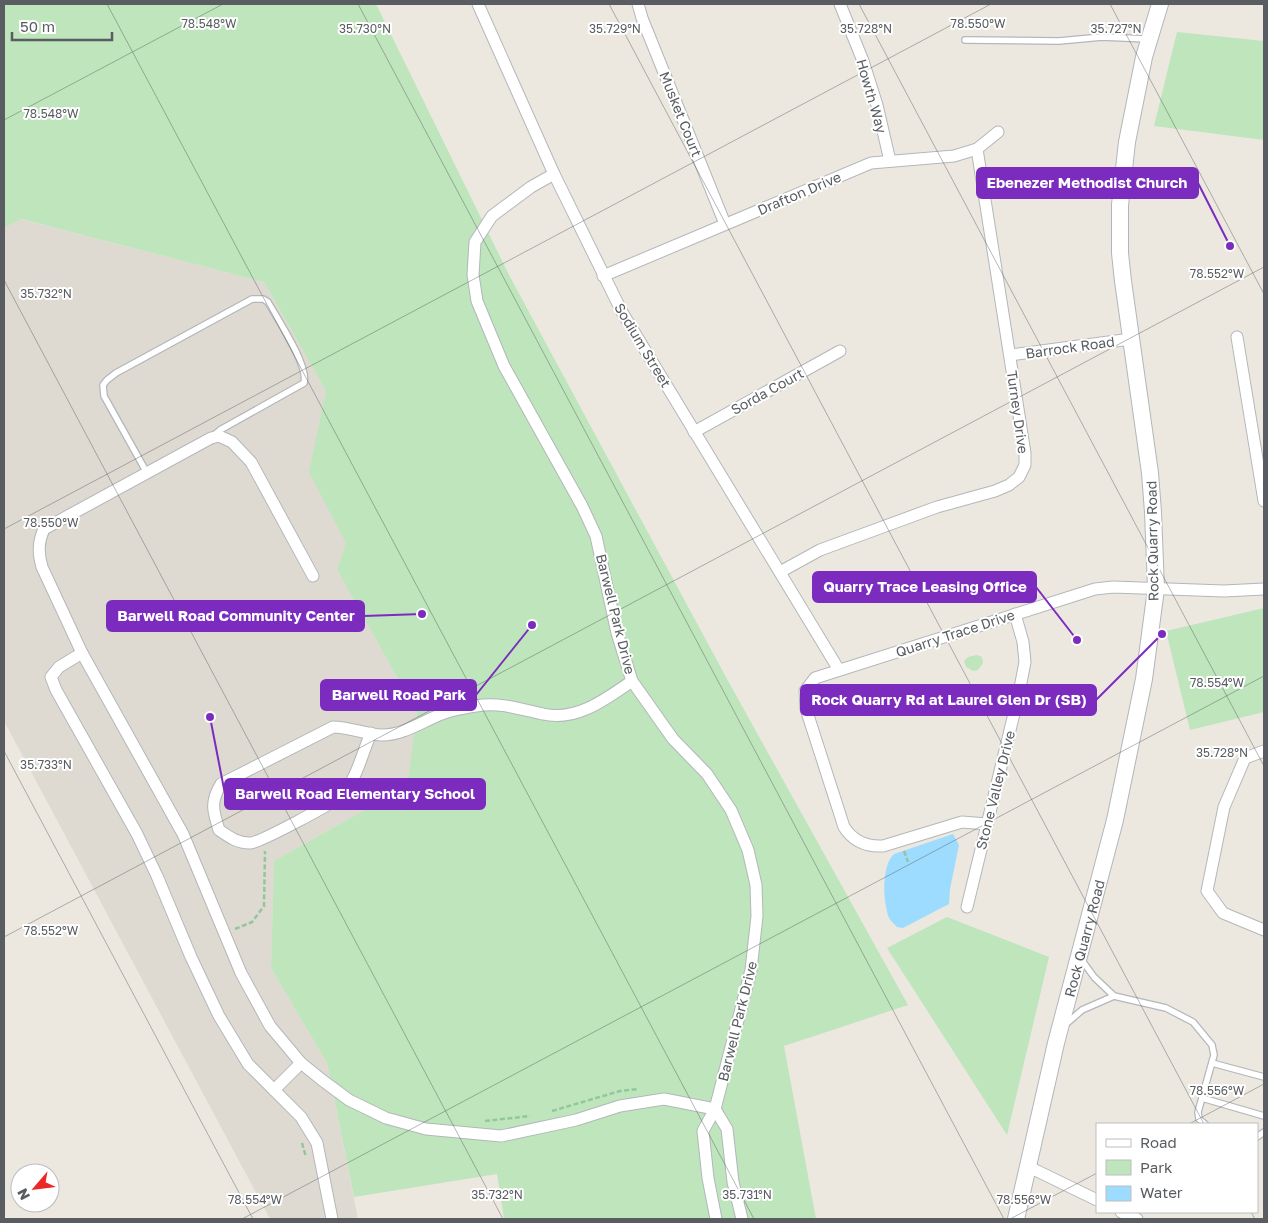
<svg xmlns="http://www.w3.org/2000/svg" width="1268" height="1223" viewBox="0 0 1268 1223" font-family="'Golos Text',sans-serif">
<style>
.education{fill:#dedad1}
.green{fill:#bee5bb}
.water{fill:#9ddcff}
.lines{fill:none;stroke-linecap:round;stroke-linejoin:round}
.service-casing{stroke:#b3b7bb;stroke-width:8}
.minor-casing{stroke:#b3b7bb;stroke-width:13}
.secondary-casing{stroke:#b2b6bb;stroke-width:18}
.path{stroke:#94c69e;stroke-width:2.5;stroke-dasharray:5 2.5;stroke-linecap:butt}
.service{stroke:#fff;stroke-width:5.5}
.minor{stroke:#fff;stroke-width:11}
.secondary{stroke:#fff;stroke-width:16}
.ticks{fill:none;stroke:#595d61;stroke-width:1;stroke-opacity:0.45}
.labels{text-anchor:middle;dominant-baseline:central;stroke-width:4;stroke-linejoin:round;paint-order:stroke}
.street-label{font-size:14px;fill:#595d61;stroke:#fff}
.ticks-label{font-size:12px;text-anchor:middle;fill:#595d61;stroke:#fff;stroke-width:4;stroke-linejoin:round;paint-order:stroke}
.leader{fill:none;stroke:#7b2cbf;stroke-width:2}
.callout-dot{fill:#7b2cbf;stroke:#fff;stroke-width:2}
.callout{fill:#7b2cbf;stroke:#7b2cbf;stroke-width:2}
.callout-label{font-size:15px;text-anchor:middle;font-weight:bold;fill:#fff}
</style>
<rect width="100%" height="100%" fill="#ece8e0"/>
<path class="education" d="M 20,219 L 264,282 L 326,391 L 310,472 L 347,543 L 337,570 L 417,713 L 407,786 L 274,861 L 271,968 L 327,1063 L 358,1219 L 270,1219 L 4,721 L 4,228 Z"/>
<g class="green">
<path d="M 4,4 L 376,4 L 508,273 L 727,679 L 908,1005 L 784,1046 L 816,1219 L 504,1219 L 497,1174 L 354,1197 L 327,1063 L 271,968 L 274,861 L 407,786 L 417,713 L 337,570 L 346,543 L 309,472 L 326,391 L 264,282 L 21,219 L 4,228 Z"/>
<path d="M 1177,32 L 1264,41 L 1264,140 L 1154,126 Z"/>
<path d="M 1264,608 L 1264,712 L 1190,730 L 1166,631 Z"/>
<path d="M 977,655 L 982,657 L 983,663 L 978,670 L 973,671 L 966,667 L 964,661 L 968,657 Z"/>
<path d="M 947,917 L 1049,957 L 1007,1135 L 887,948 Z"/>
</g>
<path class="water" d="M 953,834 L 959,845 L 950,889 L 949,904 L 903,928 L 897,927 C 894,924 891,921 889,918 C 883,902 881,866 894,854 Z"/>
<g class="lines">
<defs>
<g id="service">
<path d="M 965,40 L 1059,41 L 1102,37 L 1147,39"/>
<path d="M 147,473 L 104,396 L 103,385 L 107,380 L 116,373 L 252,299 L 263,299 L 268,302 C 277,318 309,366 304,383 L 220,430 L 214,435"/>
<path d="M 1114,996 L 1166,1008 L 1193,1022 L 1212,1045 L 1214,1055 L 1198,1112 L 1199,1119 L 1205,1124"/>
<path d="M 1066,1024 L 1082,1010 L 1114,996 L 1094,977 L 1081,959"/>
<path d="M 1212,1063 L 1264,1077"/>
<path d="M 1202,1098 L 1264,1116"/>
<path d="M 1257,1137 L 1264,1132"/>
</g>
<g id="minor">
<path d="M 478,4 L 554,174 L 622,312 L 839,670"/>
<path d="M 638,4 L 642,18 L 725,224"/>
<path d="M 840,4 L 863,61 L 877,105 L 890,161"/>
<path d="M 554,174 L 531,187 L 492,216 L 475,242 L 473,275 L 477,301 L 504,366 L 582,506 L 596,536 L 617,633 L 632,681 L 673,739 L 707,774 L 731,810 L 748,850 L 756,885 L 757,916 L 751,970 L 715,1109 L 703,1131 L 708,1178 L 716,1219"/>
<path d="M 603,276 L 871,163 L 954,156 L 977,149 L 998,132"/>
<path d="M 1237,337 L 1264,501"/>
<path d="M 1010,355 L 1131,339"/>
<path d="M 694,432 L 840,351"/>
<path d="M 780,572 L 820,550 L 937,507 L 995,491 L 1009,485 L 1019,477 L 1025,465 L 1025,453 L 977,149"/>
<path d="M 313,576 L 251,462 L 232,442 L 219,436 L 211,438 L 44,529 C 38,542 38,553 42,567 L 82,653 L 183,834 L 241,973 L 270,1026 L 301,1063 L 322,1080 L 349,1100 L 386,1118 L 426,1129 L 501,1136 L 576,1120 L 620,1106 L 664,1099 L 715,1109"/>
<path d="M 82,653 L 59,667 L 51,677 L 56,690 L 137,834 L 157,876 L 191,957 L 219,1016 L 248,1064 L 301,1117 L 317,1143 L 332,1219"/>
<path d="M 371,733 C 363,751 356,781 342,795 C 334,803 259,843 250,843 C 237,843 229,837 219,830 C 213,811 210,802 221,784 L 333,727 C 349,727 368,735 382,735 C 402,735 420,723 439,715 C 453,709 468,707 483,705 C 503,703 523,710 543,714 C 576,722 606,699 632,681"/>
<path d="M 1264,751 L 1245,758 L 1224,807 L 1207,891 L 1223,913 L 1264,930"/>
<path d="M 987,824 L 962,822 L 883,846 C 866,847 853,841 844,827 L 806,709 L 805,691 L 815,678 L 1095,589 L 1113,587 L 1224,591 L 1264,589"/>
<path d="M 967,907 L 1019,693 L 1025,662 L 1023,642 L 1015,614"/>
<path d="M 274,1090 L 301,1063"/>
<path d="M 715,1109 L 727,1129 L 733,1182 L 742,1219"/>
<path d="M 1027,1166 L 1097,1200"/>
<path d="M 1121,1212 L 1137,1219"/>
</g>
<g id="secondary">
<path id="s1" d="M 1016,1219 L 1056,1043 L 1115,820 L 1144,679 L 1156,589 L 1153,512 L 1150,473 L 1123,281 L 1120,253 L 1120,205 L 1127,142 L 1144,57 L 1160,4"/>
</g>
</defs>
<use href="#service" class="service-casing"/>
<use href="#minor" class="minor-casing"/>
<use href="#secondary" class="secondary-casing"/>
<g class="path">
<path d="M 904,851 L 908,862"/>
<path d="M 235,929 L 252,922 L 264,906 L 265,851"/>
<path d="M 552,1111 L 620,1091 L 638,1089"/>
<path d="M 485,1121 L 530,1116"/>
<path d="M 302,1143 L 306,1157"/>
</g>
<use href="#service" class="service"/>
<use href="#minor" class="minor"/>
<use href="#secondary" class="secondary"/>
</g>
<path class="ticks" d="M 107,4 L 754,1219M 358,4 L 1004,1219M 609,4 L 1204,1124M 859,4 L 1264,766M 1110,4 L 1264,294M 4,120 L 223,4M 4,280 L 503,1219M 4,529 L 991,4M 4,751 L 253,1219M 4,937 L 1264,267M 1189,1124 L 1264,1084M 1251,1212 L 1255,1219M 242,1219 L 1264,676M 1010,1219 L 1097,1173"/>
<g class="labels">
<g class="street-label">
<text transform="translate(872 96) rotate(74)">Howth Way</text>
<text transform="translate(681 114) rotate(68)">Musket Court</text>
<text transform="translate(799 193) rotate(-23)">Drafton Drive</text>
<text transform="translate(643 345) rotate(59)">Sodium Street</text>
<text transform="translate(1070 347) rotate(-8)">Barrock Road</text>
<text transform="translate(767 391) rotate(-29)">Sorda Court</text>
<text transform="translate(1018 412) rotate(82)">Turney Drive</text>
<text transform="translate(1152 541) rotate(-91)">Rock Quarry Road</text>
<text transform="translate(616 614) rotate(76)">Barwell Park Drive</text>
<text transform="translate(955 633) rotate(-18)">Quarry Trace Drive</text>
<text transform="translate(995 790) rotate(-76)">Stone Valley Drive</text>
<text stroke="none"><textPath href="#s1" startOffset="289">Rock Quarry Road</textPath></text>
<text transform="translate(737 1021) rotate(-76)">Barwell Park Drive</text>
</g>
</g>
<g class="ticks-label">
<text x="209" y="28">78.548°W</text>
<text x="978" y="28">78.550°W</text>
<text x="365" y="33">35.730°N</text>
<text x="615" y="33">35.729°N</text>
<text x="866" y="33">35.728°N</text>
<text x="1116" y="33">35.727°N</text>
<text x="51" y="118">78.548°W</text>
<text x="1217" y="278">78.552°W</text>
<text x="46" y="298">35.732°N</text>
<text x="51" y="527">78.550°W</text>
<text x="1217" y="687">78.554°W</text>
<text x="1222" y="757">35.728°N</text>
<text x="46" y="769">35.733°N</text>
<text x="51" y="935">78.552°W</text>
<text x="1217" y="1095">78.556°W</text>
<text x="497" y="1199">35.732°N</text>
<text x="747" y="1199">35.731°N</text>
<text x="255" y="1204">78.554°W</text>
<text x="1024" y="1204">78.556°W</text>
</g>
<path class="leader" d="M1230 246L1198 183M1077 640L1036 587M422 614L364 616M532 625L476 695M1162 634L1096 700M210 717L225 794"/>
<g class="callout-dot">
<circle cx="1230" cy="246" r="5"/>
<circle cx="1077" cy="640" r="5"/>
<circle cx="422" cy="614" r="5"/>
<circle cx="532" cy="625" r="5"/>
<circle cx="1162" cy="634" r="5"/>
<circle cx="210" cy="717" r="5"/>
</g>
<g class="callout">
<rect x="977" y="168" width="221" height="30" rx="5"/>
<rect x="813" y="572" width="223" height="30" rx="5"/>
<rect x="107" y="601" width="257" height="30" rx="5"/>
<rect x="321" y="680" width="155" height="30" rx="5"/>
<rect x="801" y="685" width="295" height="30" rx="5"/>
<rect x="225" y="779" width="260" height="30" rx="5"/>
</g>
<g class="callout-label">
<text x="1087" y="188">Ebenezer Methodist Church</text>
<text x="925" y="592">Quarry Trace Leasing Office</text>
<text x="236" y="621">Barwell Road Community Center</text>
<text x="399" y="700">Barwell Road Park</text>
<text x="949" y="705">Rock Quarry Rd at Laurel Glen Dr (SB)</text>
<text x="355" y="799">Barwell Road Elementary School</text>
</g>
<rect width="1268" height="1223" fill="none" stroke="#595d61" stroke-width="10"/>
<rect x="1096" y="1123" width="162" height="90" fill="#ffffff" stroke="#bdbec0"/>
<rect x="1106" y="1139" width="25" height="8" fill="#ffffff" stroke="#bdbec0"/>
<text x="1140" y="1148" font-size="15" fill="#595d61">Road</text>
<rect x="1106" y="1160" width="25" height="15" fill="#bee5bb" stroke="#bdbec0"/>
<text x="1140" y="1173" font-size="15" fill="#595d61">Park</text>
<rect x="1106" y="1186" width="25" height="15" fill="#9ddcff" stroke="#bdbec0"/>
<text x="1140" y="1198" font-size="15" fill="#595d61">Water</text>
<g transform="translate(35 1188) rotate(242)"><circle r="24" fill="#ffffff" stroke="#bdbec0"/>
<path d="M0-4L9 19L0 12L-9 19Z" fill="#eb2727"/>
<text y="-8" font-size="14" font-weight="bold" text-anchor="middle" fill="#595d61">N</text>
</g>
<path d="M12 32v8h100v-8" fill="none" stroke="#595d61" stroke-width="2.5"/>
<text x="20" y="32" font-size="15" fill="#595d61" stroke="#ffffff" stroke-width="4" paint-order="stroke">50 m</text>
</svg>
